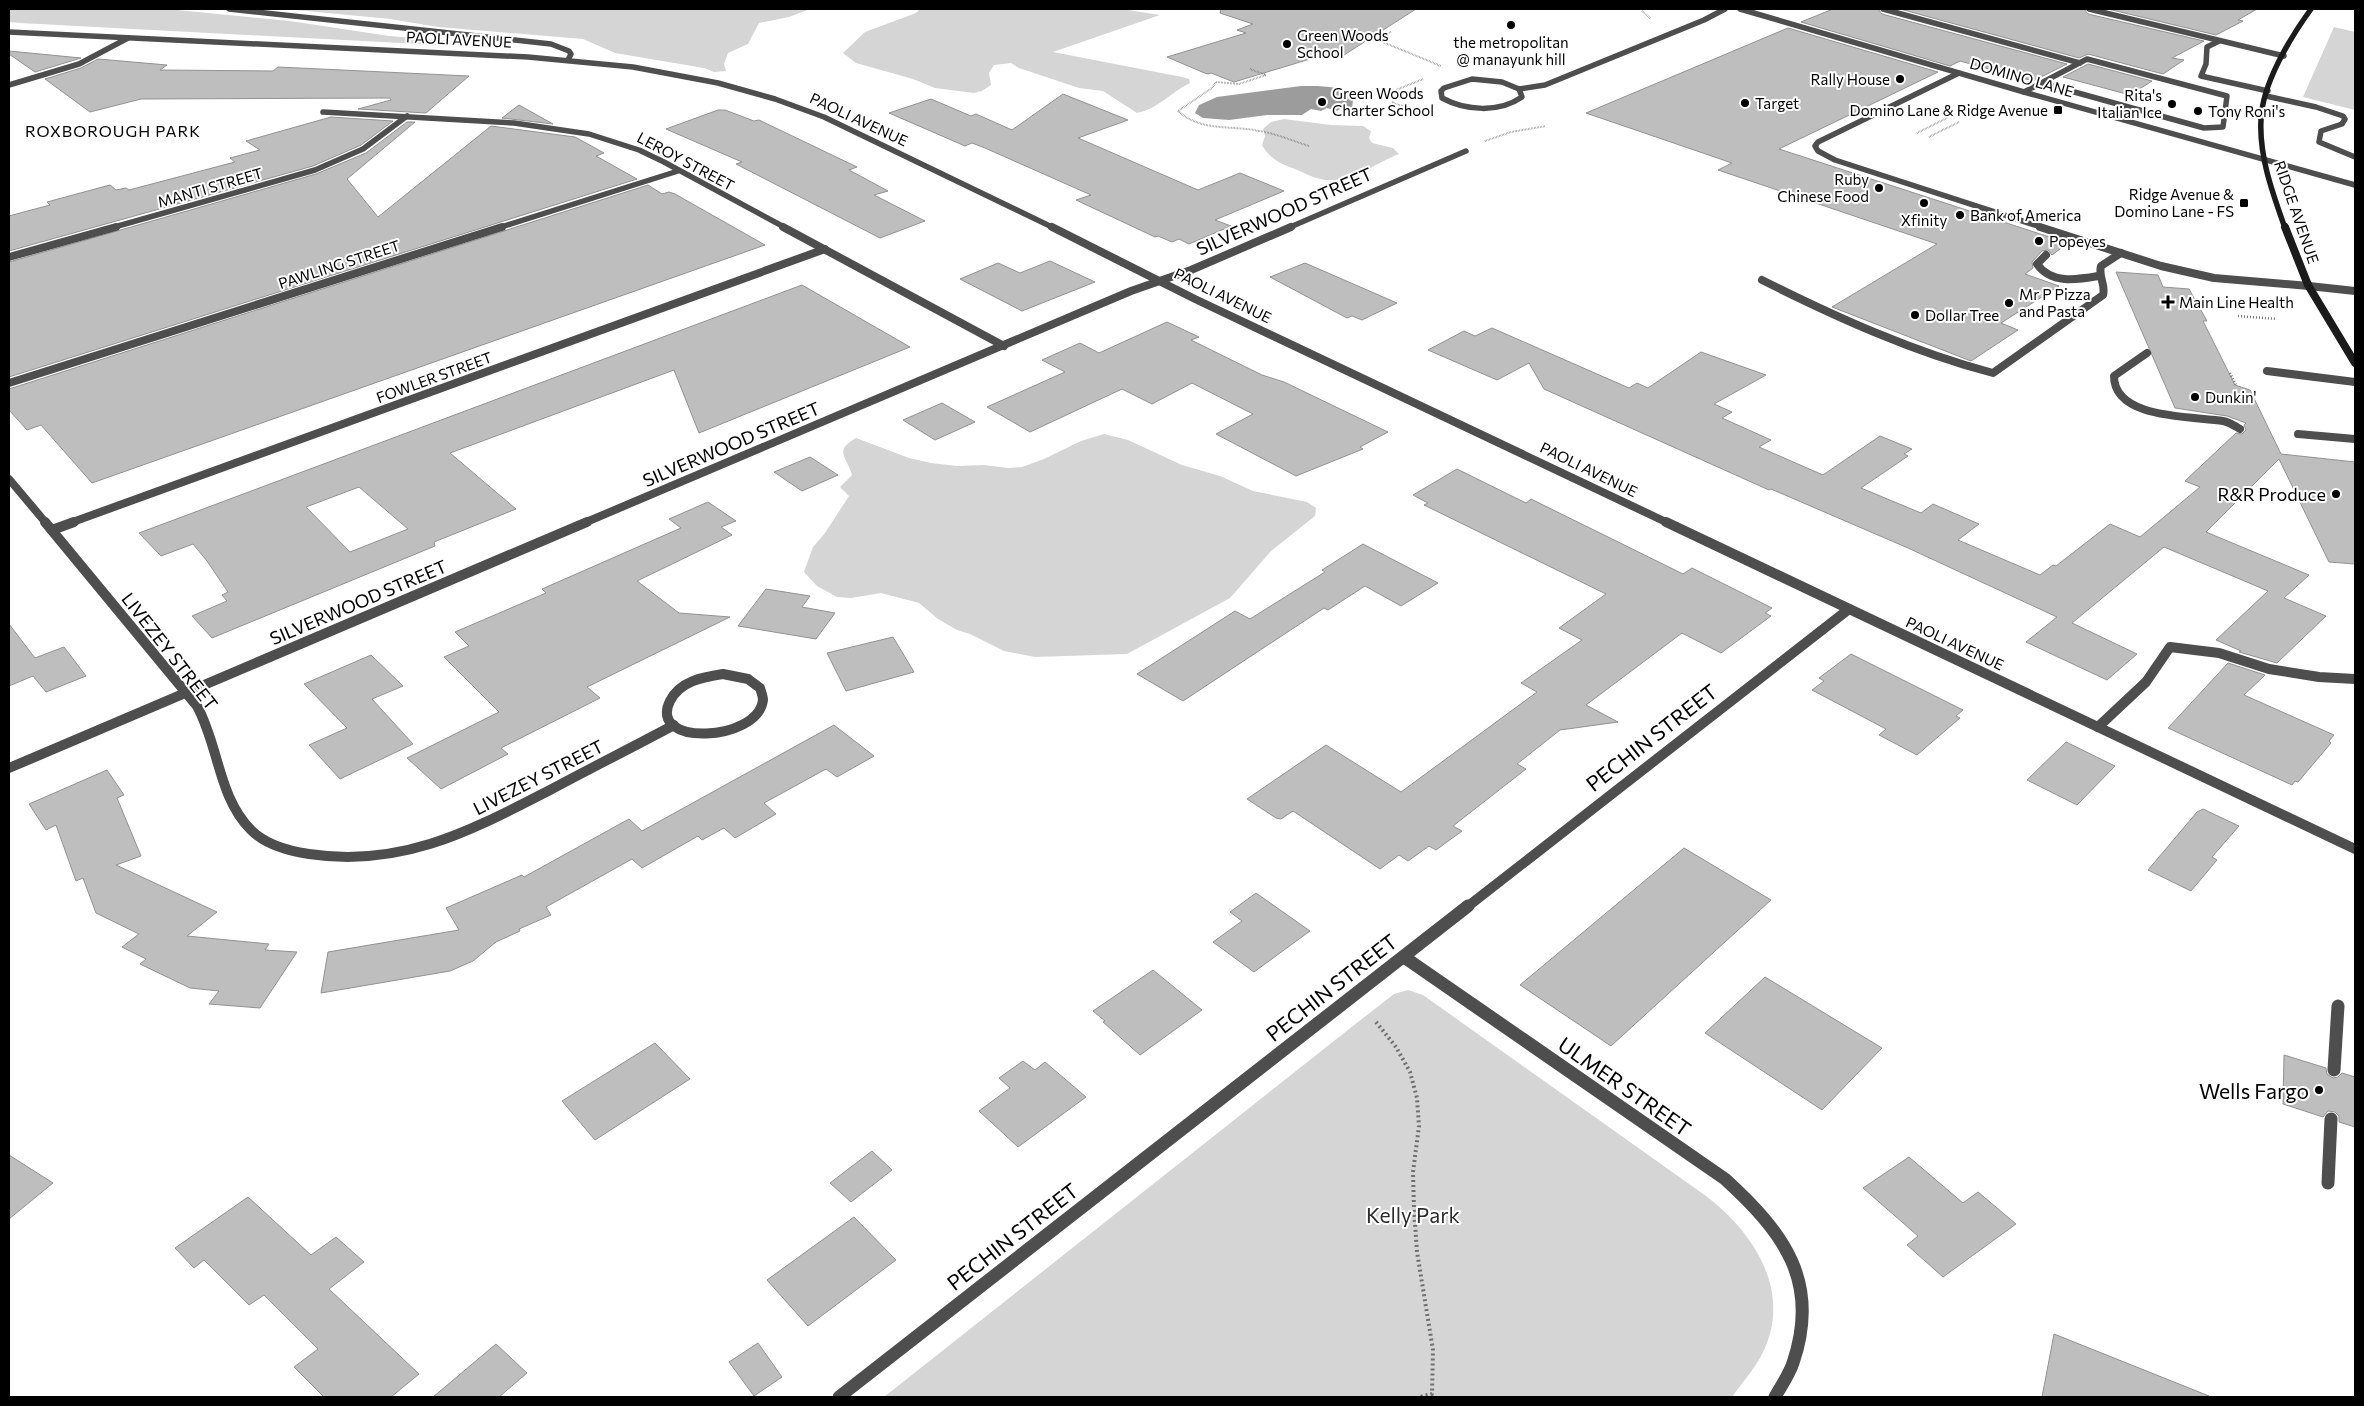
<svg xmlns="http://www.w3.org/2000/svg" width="2364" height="1406" viewBox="0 0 2364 1406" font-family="Commissioner,sans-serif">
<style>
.green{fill:#d5d5d5}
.water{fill:#9c9c9c}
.building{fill:#bebebe;stroke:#929292;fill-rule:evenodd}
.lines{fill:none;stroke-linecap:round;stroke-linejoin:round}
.path-far2{stroke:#707070;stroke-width:2;stroke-dasharray:0.5 1;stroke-linecap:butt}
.path-far1{stroke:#707070;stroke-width:2.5;stroke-dasharray:1 2;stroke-linecap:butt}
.path{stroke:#707070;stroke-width:4;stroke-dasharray:2 3;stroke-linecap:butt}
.service-far3{stroke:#4e4e4e;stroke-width:5.5}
.service-far2{stroke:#4e4e4e;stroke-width:8}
.service-far1{stroke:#4e4e4e;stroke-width:10}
.service{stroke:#4e4e4e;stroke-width:13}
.minor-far3{stroke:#4e4e4e;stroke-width:5.5}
.minor-far2{stroke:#4e4e4e;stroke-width:8}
.minor-far1{stroke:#4e4e4e;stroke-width:10}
.minor{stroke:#4e4e4e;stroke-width:13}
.secondary-far1{stroke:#1b1b1b;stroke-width:5.5}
.secondary{stroke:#1b1b1b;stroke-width:8}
.poi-dot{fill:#000;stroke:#fff;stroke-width:2}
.labels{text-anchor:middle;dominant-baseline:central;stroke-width:4;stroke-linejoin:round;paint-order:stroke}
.far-poi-label{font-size:15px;fill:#000;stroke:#fff;text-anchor:start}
.far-street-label{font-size:15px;fill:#000;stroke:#fff}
.far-neighbourhood-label{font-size:16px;letter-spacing:1px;fill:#000;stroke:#fff}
.street-label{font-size:18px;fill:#000;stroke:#fff}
.poi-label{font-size:18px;fill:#000;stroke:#fff;text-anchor:end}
.near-street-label{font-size:21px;fill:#000;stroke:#fff}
.near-poi-label{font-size:21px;fill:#000;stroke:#fff;text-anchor:end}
.near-park-label{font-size:21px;fill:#2c2c2c;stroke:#fff}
</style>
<rect width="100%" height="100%" fill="#fff"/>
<g class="green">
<path d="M 9,9 L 167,9 L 290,21 L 389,36 L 449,41 L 448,44 L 439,45 L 20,23 L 9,22 Z"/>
<path d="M 286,9 L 810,9 L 789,17 L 759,23 L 748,44 L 728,53 L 724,64 L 726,71 L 714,72 L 704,68 L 615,53 L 583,39 L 438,27 L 390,19 Z"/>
<path d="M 920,9 L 1121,9 L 1160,15 L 1053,52 L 1182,77 L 1189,79 L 1190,83 C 1171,92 1158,109 1137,113 L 1103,91 L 1079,88 L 1019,68 L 1011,63 L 994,65 L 989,73 L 991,85 L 982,91 L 974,93 L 935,88 L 913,79 L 856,63 L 843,53 L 865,32 L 916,13 Z"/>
<path d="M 2334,27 L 2355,32 L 2355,110 L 2303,97 Z"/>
<path d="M 1284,119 L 1331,125 L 1363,126 L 1371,131 L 1369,138 L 1372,143 L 1393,148 L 1399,154 C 1375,163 1348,186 1320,179 C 1311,177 1303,172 1295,169 C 1281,164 1269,158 1262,145 L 1265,136 L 1263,129 L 1271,122 Z"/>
<path d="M 1104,434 L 1128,440 L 1182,465 L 1220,476 L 1253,491 L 1307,502 L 1316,508 L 1315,516 L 1271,551 L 1230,598 L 1127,654 L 1035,657 L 1004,651 L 970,634 L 957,630 L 938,619 L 919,603 L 881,593 L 851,598 L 837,597 L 817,586 L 804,572 L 813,547 L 825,533 L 849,496 L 840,487 L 852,475 C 847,457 833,451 856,438 L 909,458 L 931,463 L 957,466 L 983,465 L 1009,468 L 1022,467 L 1044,459 L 1081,441 Z"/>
<path d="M 1408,990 L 1423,995 L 1706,1196 C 1750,1229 1789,1285 1767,1343 C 1760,1363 1744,1380 1732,1397 L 884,1397 L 1358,1022 L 1394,994 Z"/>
</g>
<path class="water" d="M 1301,86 C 1316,86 1345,84 1353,100 L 1352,109 L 1343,107 L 1337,111 L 1327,108 L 1321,111 L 1311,109 L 1302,115 L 1267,115 L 1229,120 L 1203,118 L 1195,113 L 1199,105 L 1217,97 Z"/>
<g class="building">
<path d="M 1221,9 L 1416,9 L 1344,55 L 1330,53 L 1234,82 L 1211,73 L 1207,74 L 1167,57 L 1246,33 L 1237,30 L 1253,24 L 1220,13 Z"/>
<path d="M 1833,9 L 1878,9 L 1882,14 L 2067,64 L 2033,81 L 1960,61 L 1950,66 L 1801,22 Z"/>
<path d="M 1900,9 L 2084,9 L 2088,14 L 2204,41 L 2172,58 L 2184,60 L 2163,74 L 2088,54 L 2079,58 Z"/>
<path d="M 2108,9 L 2257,9 L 2238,20 L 2243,21 L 2216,35 Z"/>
<path d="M 1788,28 L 1938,72 L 1779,149 L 2068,243 L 2052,255 L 2048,250 L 2042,251 L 2032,262 L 2033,268 L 2025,274 L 2059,286 L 2001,323 L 2018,330 L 1971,361 L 1832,307 L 1937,244 L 1718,170 L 1732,163 L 1586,113 Z"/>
<path d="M 9,51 L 81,58 L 35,72 L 9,54 Z"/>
<path d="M 98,59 L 167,65 L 160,70 L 273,71 L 278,67 L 469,76 L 426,113 L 358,109 L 391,100 L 390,98 L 141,99 L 90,112 L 45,79 L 81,68 Z"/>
<path d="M 2088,64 L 2152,81 L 2130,95 L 2063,77 Z"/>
<path d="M 1063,94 L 1128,120 L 1078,138 L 1198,190 L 1240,173 L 1284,191 L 1215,220 L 1231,226 L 1189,244 L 1179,239 L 1172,242 L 1158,236 L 1155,237 L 1076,200 L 1091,195 L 985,148 L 972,143 L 965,146 L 889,113 L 931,99 L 971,116 L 976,114 L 1012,130 Z"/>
<path d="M 519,105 L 553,124 L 502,118 Z"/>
<path d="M 718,110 L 725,110 L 754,121 L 759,120 L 857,167 L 849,170 L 888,191 L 874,195 L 925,221 L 880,238 L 736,164 L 742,162 L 666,129 Z"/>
<path d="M 331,117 L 393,121 L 361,145 L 313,166 L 9,251 L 9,216 L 50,205 L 47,202 L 110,185 L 116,190 L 126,188 L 129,190 L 235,162 L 230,158 L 260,150 L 246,141 Z"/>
<path d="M 407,122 L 415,122 L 347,179 L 378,217 L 491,126 L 575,137 L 604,153 L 596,156 L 637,179 L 9,377 L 9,262 L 316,174 L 366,153 Z"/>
<path d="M 648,185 L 662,194 L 669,192 L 675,194 L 765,245 L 92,483 L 41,425 L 27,430 L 9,410 L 9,389 Z"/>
<path d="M 1050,261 L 1095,282 L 1022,311 L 960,279 L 998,263 L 1020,273 Z"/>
<path d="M 1305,263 L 1397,303 L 1362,320 L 1352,316 L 1347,318 L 1270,277 Z"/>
<path d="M 2116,272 L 2158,275 L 2163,287 L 2189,289 L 2207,321 L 2203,321 L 2235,385 L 2250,390 L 2281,454 L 2355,462 L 2355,564 L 2329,562 L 2279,459 L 2206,532 L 2309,575 L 2284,598 L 2326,616 L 2277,663 L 2239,652 L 2241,651 L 2216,640 L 2268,591 L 2164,547 L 2072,623 L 2137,654 L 2107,680 L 2026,642 L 2057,617 L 1908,548 L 1771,489 L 1769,490 L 1544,389 L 1529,363 L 1497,380 L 1428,350 L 1464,331 L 1475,336 L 1492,328 L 1629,388 L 1637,383 L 1648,388 L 1701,352 L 1766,375 L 1714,404 L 1732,412 L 1722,418 L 1771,440 L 1759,447 L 1823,475 L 1880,436 L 1912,449 L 1904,454 L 1908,456 L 1861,488 L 1921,513 L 1933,504 L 1979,524 L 1958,540 L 2040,575 L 2053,565 L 2056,566 L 2110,524 L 2140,537 L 2200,487 L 2185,481 L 2236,433 L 2242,434 L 2246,430 L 2244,425 L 2246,423 L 2227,416 L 2175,408 Z"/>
<path d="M 802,285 L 910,347 L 699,433 L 674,370 L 450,453 L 516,509 L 434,542 L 435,546 L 212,638 L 192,616 L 227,601 L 222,595 L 228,592 L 207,561 L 193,544 L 161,556 L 139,533 ZM 359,487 L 408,529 L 350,552 L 306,507 Z"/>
<path d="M 1167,322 L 1199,337 L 1191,340 L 1262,375 L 1284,382 L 1388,432 L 1360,447 L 1363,449 L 1296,476 L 1216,434 L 1253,414 L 1192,383 L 1152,404 L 1122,389 L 1030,432 L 987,407 L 1065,372 L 1042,360 L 1080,343 L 1099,353 Z"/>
<path d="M 942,403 L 975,422 L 935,440 L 903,420 Z"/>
<path d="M 810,457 L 838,475 L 802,491 L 774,472 Z"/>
<path d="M 1457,469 L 1526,503 L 1531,499 L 1683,574 L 1692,568 L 1772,608 L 1765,613 L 1771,616 L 1721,653 L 1682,633 L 1586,705 L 1618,722 L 1560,730 L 1517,764 L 1526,769 L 1453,826 L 1462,831 L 1436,850 L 1429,846 L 1408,861 L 1399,855 L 1380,869 L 1293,811 L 1281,819 L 1276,818 L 1247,799 L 1326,745 L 1401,792 L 1537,692 L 1521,683 L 1582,640 L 1559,628 L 1606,594 L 1424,505 L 1428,503 L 1413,495 Z"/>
<path d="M 708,502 L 736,521 L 721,527 L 732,535 L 637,581 L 679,613 L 730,617 L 587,687 L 600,698 L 501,748 L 508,754 L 441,789 L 407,758 L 499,712 L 444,657 L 469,646 L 455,632 L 546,593 L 542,589 L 681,528 L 669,519 Z"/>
<path d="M 1363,544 L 1438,583 L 1401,606 L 1365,586 L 1328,610 L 1324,608 L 1183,701 L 1137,674 L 1235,611 L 1250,619 L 1325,572 L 1322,570 Z"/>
<path d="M 766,589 L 810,596 L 802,607 L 835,613 L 816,639 L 738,626 Z"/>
<path d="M 9,624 L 35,658 L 64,647 L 86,676 L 46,692 L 33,676 L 9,686 Z"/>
<path d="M 893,637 L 914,672 L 846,691 L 827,653 Z"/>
<path d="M 1851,654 L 1963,710 L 1956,716 L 1960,718 L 1917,755 L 1879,735 L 1886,729 L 1812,690 L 1824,681 L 1819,678 Z"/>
<path d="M 371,655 L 403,686 L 372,699 L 413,744 L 340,779 L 309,745 L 347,728 L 304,684 Z"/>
<path d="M 2228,663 L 2265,675 L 2244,695 L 2334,735 L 2329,741 L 2331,743 L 2298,782 L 2295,781 L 2292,785 L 2168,728 Z"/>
<path d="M 834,725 L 874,756 L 837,777 L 826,769 L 764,803 L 776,814 L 735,838 L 724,828 L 702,840 L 698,836 L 642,868 L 632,859 L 546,907 L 551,915 L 519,929 L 520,931 L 496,942 L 473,961 L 450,971 L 321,993 L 328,952 L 459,930 L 446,908 L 522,875 L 524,877 L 629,819 L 642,831 Z"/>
<path d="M 2066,742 L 2115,766 L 2077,805 L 2027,780 Z"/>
<path d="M 107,770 L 124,795 L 117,798 L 141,856 L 116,865 L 217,912 L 187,936 L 269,944 L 265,950 L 297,952 L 260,1008 L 209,1004 L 219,991 L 190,988 L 140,964 L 146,959 L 122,947 L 139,934 L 96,913 L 83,878 L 76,881 L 56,825 L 46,830 L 29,804 Z"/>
<path d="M 2203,809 L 2239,826 L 2212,857 L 2217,860 L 2191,891 L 2148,870 L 2197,812 Z"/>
<path d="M 1684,848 L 1771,900 L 1611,1046 L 1520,985 Z"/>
<path d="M 1256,893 L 1310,931 L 1254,972 L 1213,942 L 1242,921 L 1230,912 Z"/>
<path d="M 1153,970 L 1202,1010 L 1140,1055 L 1103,1022 L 1105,1021 L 1093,1011 Z"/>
<path d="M 1765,977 L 1882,1048 L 1822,1110 L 1705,1033 Z"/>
<path d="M 655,1043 L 690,1079 L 595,1140 L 562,1101 Z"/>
<path d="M 2284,1055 L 2326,1068 L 2327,1074 L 2333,1078 L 2338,1077 L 2342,1073 L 2355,1077 L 2355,1127 L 2339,1122 L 2339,1116 L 2335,1112 L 2328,1111 L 2323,1117 L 2283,1104 Z"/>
<path d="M 1023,1061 L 1035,1070 L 1045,1062 L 1086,1097 L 1018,1147 L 979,1111 L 1010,1088 L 999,1078 Z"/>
<path d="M 872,1151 L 892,1170 L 851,1202 L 830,1183 Z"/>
<path d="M 9,1155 L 53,1183 L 9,1219 Z"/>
<path d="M 1909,1157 L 1963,1203 L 1978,1192 L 2016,1224 L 1943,1277 L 1907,1245 L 1918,1236 L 1863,1188 Z"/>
<path d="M 248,1197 L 311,1255 L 336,1237 L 364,1262 L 329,1289 L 419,1374 L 391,1397 L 324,1397 L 294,1367 L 318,1349 L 264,1295 L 249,1305 L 204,1260 L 194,1268 L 175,1248 Z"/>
<path d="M 854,1217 L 896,1260 L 808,1326 L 767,1280 Z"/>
<path d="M 2054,1334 L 2209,1396 L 2209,1397 L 2042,1397 Z"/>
<path d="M 758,1343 L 782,1377 L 754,1396 L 729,1362 Z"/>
<path d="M 496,1344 L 527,1373 L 499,1397 L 433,1397 Z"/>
</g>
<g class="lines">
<g class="path-far2">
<path d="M 1642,11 L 1651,19"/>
<path d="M 1391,32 L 1373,38 L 1441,66"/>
<path d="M 1250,69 L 1266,75 L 1239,84 L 1216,82 L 1212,88 L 1178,111 C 1201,132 1231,125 1260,131 C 1277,134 1293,141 1309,146"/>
<path d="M 1423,79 L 1391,92 L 1393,103 L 1426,114"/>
<path d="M 1917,133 L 1947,118"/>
<path d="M 1929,137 L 1959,122"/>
<path d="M 1485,141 L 1511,132 L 1546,126"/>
</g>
<g class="path-far1">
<path d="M 2238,316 L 2277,319"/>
<path d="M 2230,373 L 2236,385"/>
</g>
<path class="path" d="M 1376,1022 L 1396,1047 L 1410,1072 L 1417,1098 L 1419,1126 L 1413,1172 L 1414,1209 L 1417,1252 L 1433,1350 L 1432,1394 L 1419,1397"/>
<g class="service-far3">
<path d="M 229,9 L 551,44 L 569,51 L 571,54 L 568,60"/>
<path d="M 1883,9 L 2080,63"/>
<path d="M 2219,41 L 2207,47 L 2206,64 L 2201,76 L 2268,91"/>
<path d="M 1959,73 L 1818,142 L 1815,146 L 1818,151 L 1835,160 L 2044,228"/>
<path d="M 1472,79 L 1502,82 L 1519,89 L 1522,97 C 1499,113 1466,111 1442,98 L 1441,91 L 1444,88 Z"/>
<path d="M 1519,89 L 1545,85 L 1704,20 L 1725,9"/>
<path d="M 2024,92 L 2087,59 L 2227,96 L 2223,127 L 2204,128 L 2042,83"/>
<path d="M 2266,96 L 2316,107 L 2343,116 L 2345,119 L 2342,124 L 2321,131 L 2319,142 L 2355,157"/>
</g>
<g class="service-far2">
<path d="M 2040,227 L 2161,266 L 2214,278 L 2309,286"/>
<path d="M 2046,255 L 2037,264 C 2051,284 2076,280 2098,276"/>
<path d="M 1762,280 C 1836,317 1913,352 1993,373 L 2103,295 C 2106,285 2098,277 2101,266 L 2121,253"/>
<path d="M 2147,353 L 2114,376 C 2114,420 2194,416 2223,421 C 2229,422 2235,426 2240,429"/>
<path d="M 2267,371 L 2355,382"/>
<path d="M 2298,434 L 2355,439"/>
</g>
<path class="service-far1" d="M 2098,727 L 2146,682 L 2170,647 L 2219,653 L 2269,669 L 2319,677 L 2355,679"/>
<g class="service">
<path d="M 2334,1070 L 2338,1006"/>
<path d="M 2328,1183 L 2331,1119"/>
</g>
<g class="minor-far3">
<path d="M 1740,9 L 2024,92 L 2355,185"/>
<path d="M 2089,9 L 2284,56"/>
<path d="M 9,32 L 528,57 L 633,67 L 718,83 L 775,99 L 824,117 L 1054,228"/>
<path d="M 9,85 L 79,64 L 128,38"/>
<path d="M 323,112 L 514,123 L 589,134 L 639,150 L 664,162 L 786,228"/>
<path d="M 111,228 L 315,170 L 363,149 L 407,116"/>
<path d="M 498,228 L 678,171"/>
<path d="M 1288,228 L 1466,151"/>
</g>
<g class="minor-far2">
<path d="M 783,227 L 1004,346"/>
<path d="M 1052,227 L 1195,299 L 1668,523"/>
<path d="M 9,257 L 116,227"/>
<path d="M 2309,286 L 2355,291"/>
<path d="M 9,383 L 502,227"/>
<path d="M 9,479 L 46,523"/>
<path d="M 70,523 L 825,249"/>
<path d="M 584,523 L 1131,291 L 1191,270 L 1291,227"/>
</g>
<g class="minor-far1">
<path d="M 45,522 L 197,706 C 219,746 218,797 251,830 C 265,844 289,851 309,854 C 402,868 470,831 550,790 C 591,768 633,747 674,725"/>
<path d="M 1666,522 L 2355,849"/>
<path d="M 52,530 L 74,522"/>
<path d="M 723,674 L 748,679 L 760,688 C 761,691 763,697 763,700 C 758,742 647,747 670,701 C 680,681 703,677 723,674 Z"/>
<path d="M 9,768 L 587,522"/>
<path d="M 1467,907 L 1849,609"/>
</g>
<g class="minor">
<path d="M 1404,957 L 1725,1179 C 1783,1232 1821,1281 1793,1363 C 1789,1375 1781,1386 1775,1397"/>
<path d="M 839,1397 L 1468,906"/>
</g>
<path class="secondary-far1" d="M 2285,228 C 2273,194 2259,157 2261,120 C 2262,84 2290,38 2311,9"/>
<path class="secondary" d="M 2285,227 L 2308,285 L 2355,363"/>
</g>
<g class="poi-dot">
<circle cx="1511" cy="25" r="5"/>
<circle cx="1287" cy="44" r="5"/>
<circle cx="1900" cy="79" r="5"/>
<circle cx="1322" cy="102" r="5"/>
<circle cx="1745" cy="103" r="5"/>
<circle cx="2172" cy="104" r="5"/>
<rect x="2053" y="105" width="10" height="10" rx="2.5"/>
<circle cx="2198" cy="111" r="5"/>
<circle cx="1879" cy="188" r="5"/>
<circle cx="1924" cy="203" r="5"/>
<rect x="2239" y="198" width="10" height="10" rx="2.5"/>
<circle cx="1960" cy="215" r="5"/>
<circle cx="2039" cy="241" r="5"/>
<path d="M2165.5 294.5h5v5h5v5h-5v5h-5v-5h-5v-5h5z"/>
<circle cx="2009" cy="303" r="5"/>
<circle cx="1915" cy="315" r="5"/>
<circle cx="2195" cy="397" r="5"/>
<circle cx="2336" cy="494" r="5"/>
<circle cx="2319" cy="1090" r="5"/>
</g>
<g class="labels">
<g class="far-poi-label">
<text x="1297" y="35">Green Woods<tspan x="1297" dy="17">School</tspan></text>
<text x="1511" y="42" text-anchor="middle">the metropolitan<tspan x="1511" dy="17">@ manayunk hill</tspan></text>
<text x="1890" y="79" text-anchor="end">Rally House</text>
<text x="1332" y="93">Green Woods<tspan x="1332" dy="17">Charter School</tspan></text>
<text x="2162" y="95" text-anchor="end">Rita's<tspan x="2162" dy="17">Italian Ice</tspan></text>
<text x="1755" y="103">Target</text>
<text x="2048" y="110" text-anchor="end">Domino Lane &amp; Ridge Avenue</text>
<text x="2208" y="111">Tony Roni's</text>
<text x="1869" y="179" text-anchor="end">Ruby<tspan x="1869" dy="17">Chinese Food</tspan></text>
<text x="2234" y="194" text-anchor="end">Ridge Avenue &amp;<tspan x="2234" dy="17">Domino Lane - FS</tspan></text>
<text x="1970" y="215">Bank of America</text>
<text x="1924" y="220" text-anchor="middle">Xfinity</text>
<text x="2049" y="241">Popeyes</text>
<text x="2019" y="294">Mr P Pizza<tspan x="2019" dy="17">and Pasta</tspan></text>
<text x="2179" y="302">Main Line Health</text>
<text x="1925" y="315">Dollar Tree</text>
<text x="2205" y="397">Dunkin'</text>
</g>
<g class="far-street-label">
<text transform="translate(459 39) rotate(3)">PAOLI AVENUE</text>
<text transform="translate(2022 77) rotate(16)">DOMINO LANE</text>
<text transform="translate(859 119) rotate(25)">PAOLI AVENUE</text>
<text transform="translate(686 161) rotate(28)">LEROY STREET</text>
<text transform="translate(210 187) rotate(-16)">MANTI STREET</text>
<text transform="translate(2297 212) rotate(71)">RIDGE AVENUE</text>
<text transform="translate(339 264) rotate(-18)">PAWLING STREET</text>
<text transform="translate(1223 295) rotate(26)">PAOLI AVENUE</text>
<text transform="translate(434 377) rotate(-20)">FOWLER STREET</text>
<text transform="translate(1589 469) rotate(26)">PAOLI AVENUE</text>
<text transform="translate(1955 643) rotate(25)">PAOLI AVENUE</text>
</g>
<g class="far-neighbourhood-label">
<text x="113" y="130">ROXBOROUGH PARK</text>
</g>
<g class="street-label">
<text transform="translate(1284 211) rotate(-24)">SILVERWOOD STREET</text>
<text transform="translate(731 444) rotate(-23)">SILVERWOOD STREET</text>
<text transform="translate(358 602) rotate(-23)">SILVERWOOD STREET</text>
<text transform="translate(170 651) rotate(52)">LIVEZEY STREET</text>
<text transform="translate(538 777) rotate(-27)">LIVEZEY STREET</text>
</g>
<g class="poi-label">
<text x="2326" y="494">R&amp;R Produce</text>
</g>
<g class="near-street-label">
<text transform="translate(1651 737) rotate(-38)">PECHIN STREET</text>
<text transform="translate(1331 987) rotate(-38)">PECHIN STREET</text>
<text transform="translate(1625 1086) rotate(35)">ULMER STREET</text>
<text transform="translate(1012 1236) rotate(-38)">PECHIN STREET</text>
</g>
<g class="near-poi-label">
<text x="2309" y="1090">Wells Fargo</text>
</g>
<g class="near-park-label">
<text x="1413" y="1214">Kelly Park</text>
</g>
</g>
<rect width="2364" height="1406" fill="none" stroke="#000000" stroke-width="20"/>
</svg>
